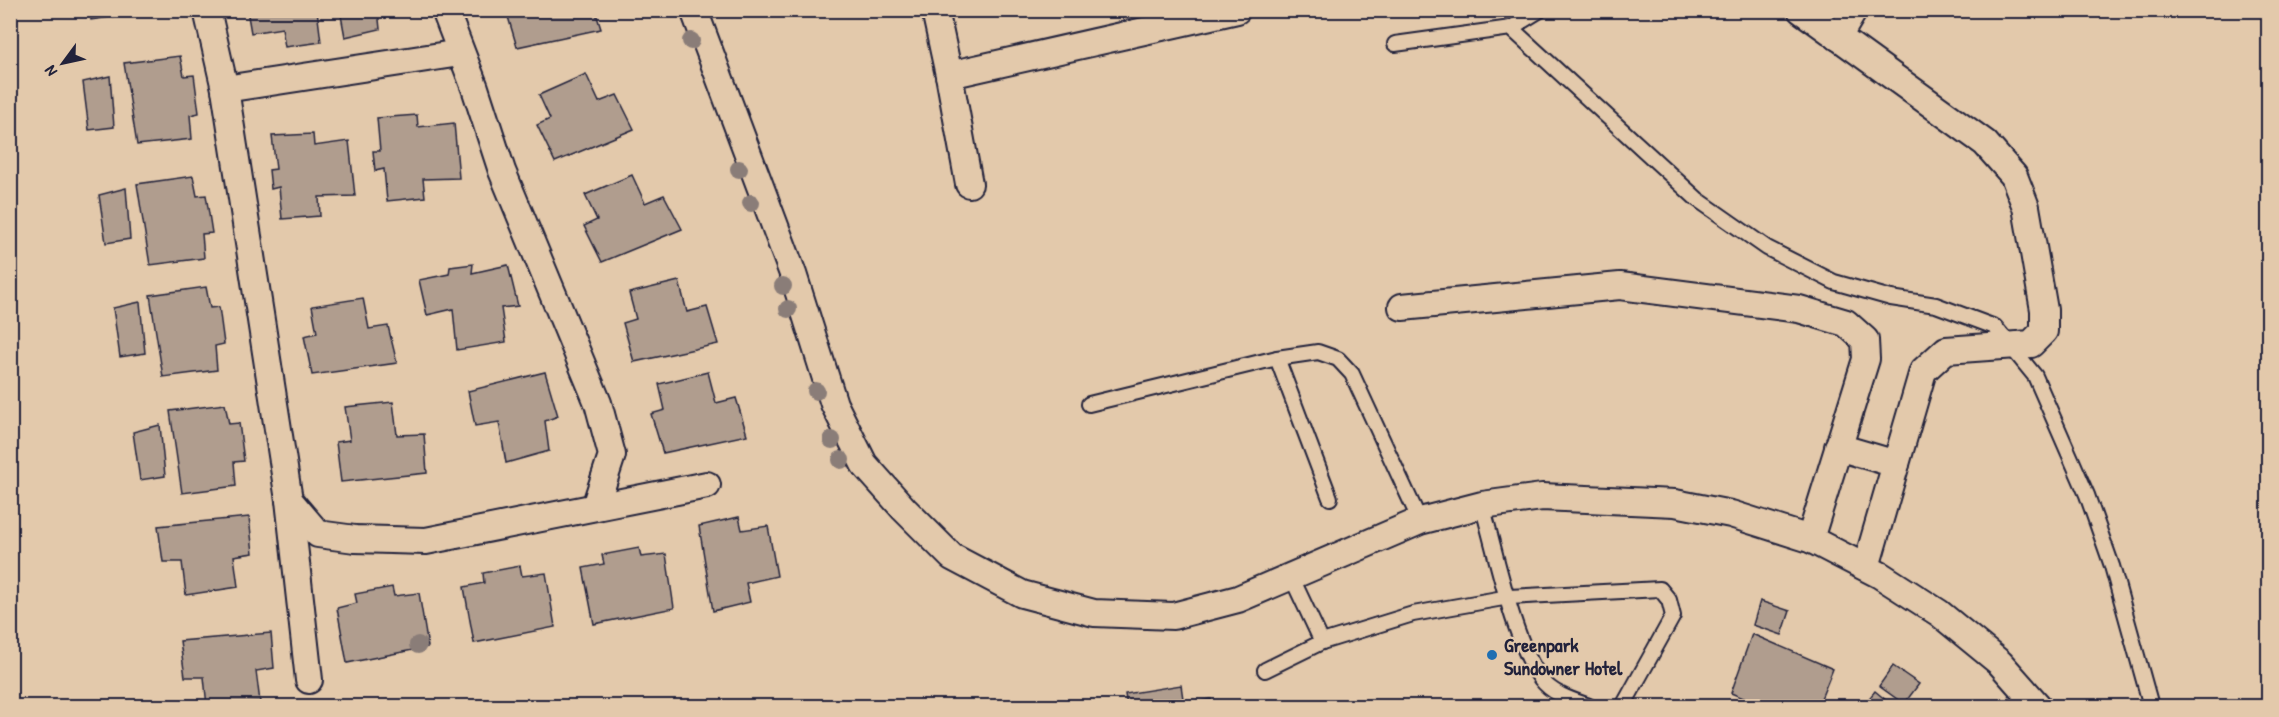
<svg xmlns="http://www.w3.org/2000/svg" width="2279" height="717" viewBox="0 0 2279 717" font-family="'Patrick Hand',sans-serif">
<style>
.building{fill:#b09d8e;stroke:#22223b;stroke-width:1.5}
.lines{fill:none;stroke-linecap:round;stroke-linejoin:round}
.service-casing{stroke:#22223b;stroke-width:18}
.minor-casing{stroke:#22223b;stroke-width:30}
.service{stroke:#e3c9ab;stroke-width:14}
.minor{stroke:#e3c9ab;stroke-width:26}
.tree{fill:#8a7d78}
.poi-dot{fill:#1f6fb2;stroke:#e3c9ab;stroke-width:2}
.labels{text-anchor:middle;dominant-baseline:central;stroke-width:4.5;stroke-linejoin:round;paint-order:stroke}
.poi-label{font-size:20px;font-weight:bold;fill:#22223b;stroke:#e3c9ab;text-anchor:start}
</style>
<rect width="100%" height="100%" fill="#e3c9ab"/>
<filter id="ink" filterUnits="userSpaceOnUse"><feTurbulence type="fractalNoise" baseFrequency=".0167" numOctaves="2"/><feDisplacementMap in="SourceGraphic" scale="12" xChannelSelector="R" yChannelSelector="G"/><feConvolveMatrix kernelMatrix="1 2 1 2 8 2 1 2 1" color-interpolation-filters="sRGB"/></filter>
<g filter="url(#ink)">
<g class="building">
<path d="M 90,10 L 143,10 L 143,12 L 91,20 Z"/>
<path d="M 247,10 L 317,10 L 321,42 L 285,47 L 282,28 L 251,33 Z"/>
<path d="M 340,10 L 378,10 L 380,29 L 345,37 Z"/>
<path d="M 506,10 L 595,10 L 601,29 L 517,47 Z"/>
<path d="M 180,56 L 184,76 L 194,75 L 199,113 L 190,115 L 192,139 L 137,145 L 124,63 Z"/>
<path d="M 586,74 L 599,102 L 617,95 L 634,129 L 555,162 L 537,125 L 550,119 L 539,95 Z"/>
<path d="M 110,76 L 114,127 L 89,130 L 83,82 Z"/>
<path d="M 417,115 L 418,127 L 454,123 L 459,178 L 423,179 L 425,197 L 387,201 L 384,169 L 375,171 L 373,151 L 380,151 L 377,118 Z"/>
<path d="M 313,134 L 314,146 L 349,141 L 355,196 L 319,197 L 320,216 L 282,219 L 279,187 L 271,189 L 269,170 L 276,169 L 272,136 Z"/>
<path d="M 632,175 L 645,203 L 664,195 L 682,229 L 602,262 L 584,226 L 597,220 L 585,195 Z"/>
<path d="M 193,176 L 197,196 L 206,195 L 212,233 L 202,234 L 204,258 L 150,265 L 137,184 Z"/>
<path d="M 126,188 L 130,239 L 106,243 L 99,195 Z"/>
<path d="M 473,264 L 472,273 L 508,265 L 518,306 L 501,308 L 506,342 L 457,350 L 453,309 L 427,315 L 419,280 L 449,274 L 450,267 Z"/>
<path d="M 679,281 L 687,312 L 707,307 L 718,344 L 634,362 L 623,323 L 636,319 L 629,293 Z"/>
<path d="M 206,287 L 210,308 L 219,307 L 224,344 L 215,346 L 217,370 L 163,377 L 150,295 Z"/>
<path d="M 363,298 L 369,329 L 388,326 L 397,363 L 312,375 L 304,336 L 317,333 L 312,306 Z"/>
<path d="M 140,302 L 145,353 L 120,357 L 113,308 Z"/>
<path d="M 545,372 L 558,416 L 545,421 L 549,451 L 506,463 L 499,422 L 475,426 L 468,391 Z"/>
<path d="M 708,372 L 716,403 L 736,398 L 747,435 L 663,453 L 651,414 L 665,410 L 659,384 Z"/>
<path d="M 393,402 L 397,435 L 424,434 L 427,473 L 341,482 L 336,442 L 350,440 L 345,407 Z"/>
<path d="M 225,404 L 229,424 L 239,423 L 244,461 L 234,462 L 236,486 L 182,493 L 170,411 Z"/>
<path d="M 160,425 L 165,476 L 140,480 L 133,432 Z"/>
<path d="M 249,517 L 253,553 L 234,556 L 238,587 L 186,595 L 182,562 L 163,562 L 158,526 Z"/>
<path d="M 739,517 L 742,530 L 768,526 L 777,576 L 746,583 L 750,602 L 713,611 L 699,526 Z"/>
<path d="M 639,548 L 641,557 L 666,554 L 674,608 L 594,624 L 583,568 L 604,564 L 602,555 Z"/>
<path d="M 520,566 L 522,576 L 546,573 L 555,627 L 474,643 L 464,587 L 484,583 L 483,573 Z"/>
<path d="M 392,587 L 394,596 L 419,593 L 428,647 L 347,663 L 337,608 L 357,603 L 355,594 Z"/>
<path d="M 1760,601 L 1790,611 L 1782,635 L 1753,625 Z"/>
<path d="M 271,633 L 274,668 L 256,671 L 260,702 L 207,706 L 204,677 L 185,677 L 180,641 Z"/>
<path d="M 1752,634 L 1833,669 L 1818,706 L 1763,706 L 1731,693 Z"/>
<path d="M 1893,666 L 1919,684 L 1904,704 L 1879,686 Z"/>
<path d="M 1181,685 L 1184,706 L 1127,706 L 1125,694 Z"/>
<path d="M 1875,691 L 1893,706 L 1863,706 Z"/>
<path d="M 1211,699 L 1212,706 L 1187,706 L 1186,703 Z"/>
</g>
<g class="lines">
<defs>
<g id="service">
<path d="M 1511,28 L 1540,10"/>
<path d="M 1395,44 L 1511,28 L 1697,199 L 1767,248 L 1834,282 L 1891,298 L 1936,305 L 1995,327 L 2035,376 L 2087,495 L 2112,566 L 2151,706"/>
<path d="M 1277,358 L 1330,498"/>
<path d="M 1089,404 L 1277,358 L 1318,352 L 1338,359 L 1352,374 L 1420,521"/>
<path d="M 1482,505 C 1496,553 1513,641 1541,679 C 1552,694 1572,700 1589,706"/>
<path d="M 1291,576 L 1322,642"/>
<path d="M 1265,670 L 1322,642 L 1413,614 L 1509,597 L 1660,589 L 1669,600 L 1673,616 L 1623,706"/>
</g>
<g id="minor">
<path d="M 207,10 L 225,89 L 289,500 L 309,680"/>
<path d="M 445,10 L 475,88 L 502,171 L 598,403 L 612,455 L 595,507"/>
<path d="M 694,10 L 793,274 L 834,404 L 864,464 L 904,509 L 952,557 L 1022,594 L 1094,613 L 1173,616 L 1238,599 L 1420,521 L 1482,505 L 1542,497 L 1675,503 L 1731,514 L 1810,539 L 1880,575 L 1939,613 L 2000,663 L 2038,706"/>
<path d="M 935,10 L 949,75"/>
<path d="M 1801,10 L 1985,143 L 2014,176 L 2026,207 L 2044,310 L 2044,331 L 2031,344 L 1946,350 L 1923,371 L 1866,567"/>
<path d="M 1838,37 L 1854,10"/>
<path d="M 225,89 L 460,53"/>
<path d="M 969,184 L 949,75 L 1237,10"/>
<path d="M 1402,307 L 1620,286 L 1799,309 L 1846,323 L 1865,340 L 1866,359 L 1810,539"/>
<path d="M 1838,447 L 1896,464"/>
<path d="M 289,500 L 318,534 L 355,539 L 426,541 L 707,485"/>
</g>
</defs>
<use href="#service" class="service-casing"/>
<use href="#minor" class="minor-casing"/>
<use href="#service" class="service"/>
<use href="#minor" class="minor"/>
</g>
<g class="tree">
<circle cx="691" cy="41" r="9"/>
<circle cx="739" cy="169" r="9"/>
<circle cx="751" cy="203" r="9"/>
<circle cx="783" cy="286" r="9"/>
<circle cx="788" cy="309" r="9"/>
<circle cx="816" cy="391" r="9"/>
<circle cx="832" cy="440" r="9"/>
<circle cx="841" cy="460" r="9"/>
<circle cx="418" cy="645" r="9"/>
</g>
</g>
<circle class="poi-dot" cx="1492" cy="655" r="6"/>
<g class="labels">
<g class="poi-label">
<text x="1504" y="644">Greenpark<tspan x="1504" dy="23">Sundowner Hotel</tspan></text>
</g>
</g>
<rect width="2279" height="717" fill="none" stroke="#e3c9ab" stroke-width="36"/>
<rect x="18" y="18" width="2243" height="681" fill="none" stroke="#22223b" stroke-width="2" filter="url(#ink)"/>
<g transform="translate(63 63) rotate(237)" stroke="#e3c9ab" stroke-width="4.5" paint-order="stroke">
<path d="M0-4.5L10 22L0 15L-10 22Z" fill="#22223b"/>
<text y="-9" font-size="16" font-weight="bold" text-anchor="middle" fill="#22223b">N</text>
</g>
</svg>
